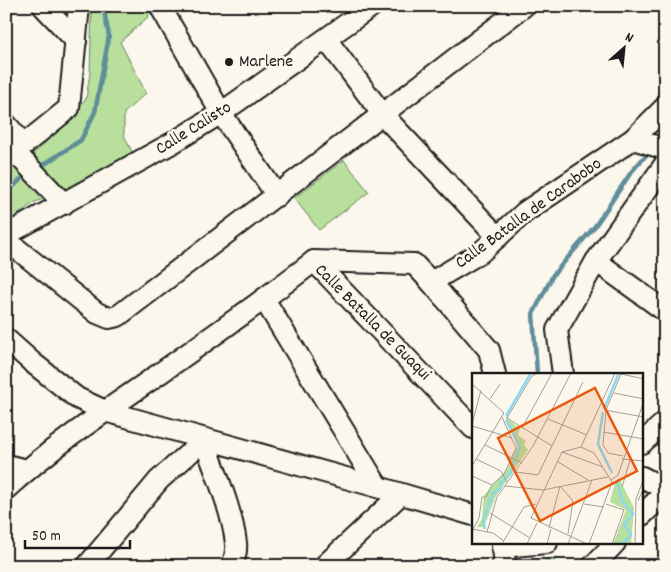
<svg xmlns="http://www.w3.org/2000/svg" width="671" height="572" viewBox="0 0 671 572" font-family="Dekko,sans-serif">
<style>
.green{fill:#b8e09c;stroke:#6a7e5c}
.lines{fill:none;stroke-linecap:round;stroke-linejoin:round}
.stream{stroke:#5f8d99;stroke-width:4.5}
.minor-casing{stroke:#1c1c1c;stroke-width:24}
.minor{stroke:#fbf7ec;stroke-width:20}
.poi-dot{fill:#1c1c1c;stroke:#fbf7ec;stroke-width:2}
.labels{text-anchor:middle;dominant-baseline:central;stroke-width:5;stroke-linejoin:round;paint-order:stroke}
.poi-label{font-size:18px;fill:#1c1c1c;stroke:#fbf7ec;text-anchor:start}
.street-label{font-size:18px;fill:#1c1c1c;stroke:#fbf7ec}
.inset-river{fill:none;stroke:#8cd8ed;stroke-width:2.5}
.inset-road{fill:none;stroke:#a29f99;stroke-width:1}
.view{fill:#e8590c;fill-opacity:0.15;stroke:#e8590c;stroke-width:2.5}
.inset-edge{fill:none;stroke:#1c1c1c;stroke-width:2.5}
</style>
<rect width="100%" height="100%" fill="#fbf7ec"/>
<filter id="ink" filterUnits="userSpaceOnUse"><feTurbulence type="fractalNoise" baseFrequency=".02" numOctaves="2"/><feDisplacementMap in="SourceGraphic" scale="10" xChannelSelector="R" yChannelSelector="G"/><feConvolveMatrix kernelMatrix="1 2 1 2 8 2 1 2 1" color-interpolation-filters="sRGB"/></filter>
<g filter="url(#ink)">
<g class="green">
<path d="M 92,6 L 145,6 L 149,16 L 120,42 L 146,93 L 124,113 L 124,135 L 133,154 L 67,190 L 35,202 L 6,223 L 6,171 L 39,149 L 86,99 L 90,73 Z"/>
<path d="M 344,160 L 369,192 L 319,230 L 294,198 Z"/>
<path d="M 555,558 L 554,566 L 527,566 Z"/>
</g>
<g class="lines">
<g class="stream">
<path d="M 661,139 L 665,135"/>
<path d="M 40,167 L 81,140 L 95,112 L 109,36 L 103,6"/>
<path d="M 6,194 L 20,180 L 26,176"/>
<path d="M 537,374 L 533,314 L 553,275 L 595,226 L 632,171 L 649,152"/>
</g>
<defs>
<g id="minor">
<path d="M 43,6 L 76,41"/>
<path d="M 160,6 L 221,113 L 277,196"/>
<path d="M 326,39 L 383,115 L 498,237"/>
<path d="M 6,124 L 17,137 L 15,152"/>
<path d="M 633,139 L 665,149"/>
<path d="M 15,152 L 64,204"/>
<path d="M 6,159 L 69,108 L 79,6"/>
<path d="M 6,235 L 174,142 L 221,113 L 372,6"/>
<path d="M 6,240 L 97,313 L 109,318 L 118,316 L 524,6"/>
<path d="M 314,261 L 414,264 L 431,282"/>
<path d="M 596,261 L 665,311"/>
<path d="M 264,299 L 378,487"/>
<path d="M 6,339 L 33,363 L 77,398 L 105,411 L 378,487 L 473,515"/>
<path d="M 495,374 L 489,350 L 431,282 L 480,253 L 525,212 L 633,139 L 665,107"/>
<path d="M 563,374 L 557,330 L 596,261 L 665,164"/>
<path d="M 642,443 L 665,422"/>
<path d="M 6,465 L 27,470"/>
<path d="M 642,477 L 665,489"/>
<path d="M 6,489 C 46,452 91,421 136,390 C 196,348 256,306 314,261 L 473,428"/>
<path d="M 642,515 L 665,493"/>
<path d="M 502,543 L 505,563 L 502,566"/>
<path d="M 502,547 L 547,543"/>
<path d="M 87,566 L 159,480 L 204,440 C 215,471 232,510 236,543 C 237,551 235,558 232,566"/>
<path d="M 324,566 L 401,494"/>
<path d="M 593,566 L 615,543"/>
</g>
</defs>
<use href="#minor" class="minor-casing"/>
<use href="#minor" class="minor"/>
</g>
</g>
<circle class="poi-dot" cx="229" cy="62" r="5"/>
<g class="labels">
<g class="poi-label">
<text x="239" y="62">Marlene</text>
</g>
<g class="street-label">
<text transform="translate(194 129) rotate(-32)">Calle Calisto</text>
<text transform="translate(529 214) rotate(-36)">Calle Batalla de Carabobo</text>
<text transform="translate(372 323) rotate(45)">Calle Batalla de Guaqui</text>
</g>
</g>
<g transform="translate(472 373)">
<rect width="171" height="171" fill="#fbf7ec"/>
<path d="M 33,43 L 48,56 L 46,62 L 54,68 L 52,72 L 56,77 L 24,123 L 12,154 L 5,154 L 10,146 L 12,122 L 35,96 L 45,73 ZM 147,105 L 162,135 L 159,171 L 141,171 L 154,137 L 138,129 L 143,109 Z" fill="#b8e09c"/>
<path class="inset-river" d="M 132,36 L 147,0M 131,39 L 126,71 L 140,100M 34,43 L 59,0M 34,47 L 48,74 L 44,85M 145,109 L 151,129 L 161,141 L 152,152 L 159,162 L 150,171M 13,156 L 11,148 L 21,120 L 28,116 L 29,109 L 39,100 L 42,88"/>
<path class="inset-road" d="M 66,0 L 60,3 L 35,45 L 80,73M 0,11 L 32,40 L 0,93M 142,20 L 172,26M 18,26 L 28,11M 132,37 L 172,44M 76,46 L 115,62M 0,51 L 9,17M 0,53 L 40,65M 50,55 L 80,0M 131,59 L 172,66M 13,72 L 50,90M 90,79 L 109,74M 151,83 L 136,80 L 131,72 L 134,37 L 149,1 L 172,6M 4,86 L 29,98 L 35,109M 150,86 L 172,88M 86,89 L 116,107M 44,99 L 66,102 L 111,9M 0,103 L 20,112M 139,107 L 146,102 L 172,28M 33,113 L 71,117 L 136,104M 150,114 L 158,87M 166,128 L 172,114M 112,131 L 132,134M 134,131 L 152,137 L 140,171M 18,140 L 58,165M 77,155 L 88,113 L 101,128 L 96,161M 0,156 L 21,160 L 32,168M 0,158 L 7,145 L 10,124 L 14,124 L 20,112 L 32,101 L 44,75 L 30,44M 15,159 L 25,124 L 61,73 L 99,0M 30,171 L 52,134 L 64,131M 55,171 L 65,150M 75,171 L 79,156M 96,171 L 120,107M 115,171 L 59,145 L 90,79 L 131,94M 117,171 L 140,109 L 122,80 L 109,74 L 143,0M 163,171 L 164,126 L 172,105"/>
<path class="view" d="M 123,15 L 165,98 L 68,148 L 26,65 Z"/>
<rect width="171" height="171" class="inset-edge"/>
</g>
<rect width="671" height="572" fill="none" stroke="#fbf7ec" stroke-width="25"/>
<rect x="12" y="12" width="646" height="547" fill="none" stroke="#1c1c1c" stroke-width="2" filter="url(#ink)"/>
<g transform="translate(624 48) rotate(27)" stroke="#fbf7ec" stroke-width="4" paint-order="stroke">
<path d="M0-4L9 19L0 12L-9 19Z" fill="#1c1c1c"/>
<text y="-8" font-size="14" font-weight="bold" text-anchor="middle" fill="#1c1c1c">N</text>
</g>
<path d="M25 540v8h105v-8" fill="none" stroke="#1c1c1c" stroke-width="2.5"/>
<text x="32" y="540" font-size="15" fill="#1c1c1c" stroke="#fbf7ec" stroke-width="4" paint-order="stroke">50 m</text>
</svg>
